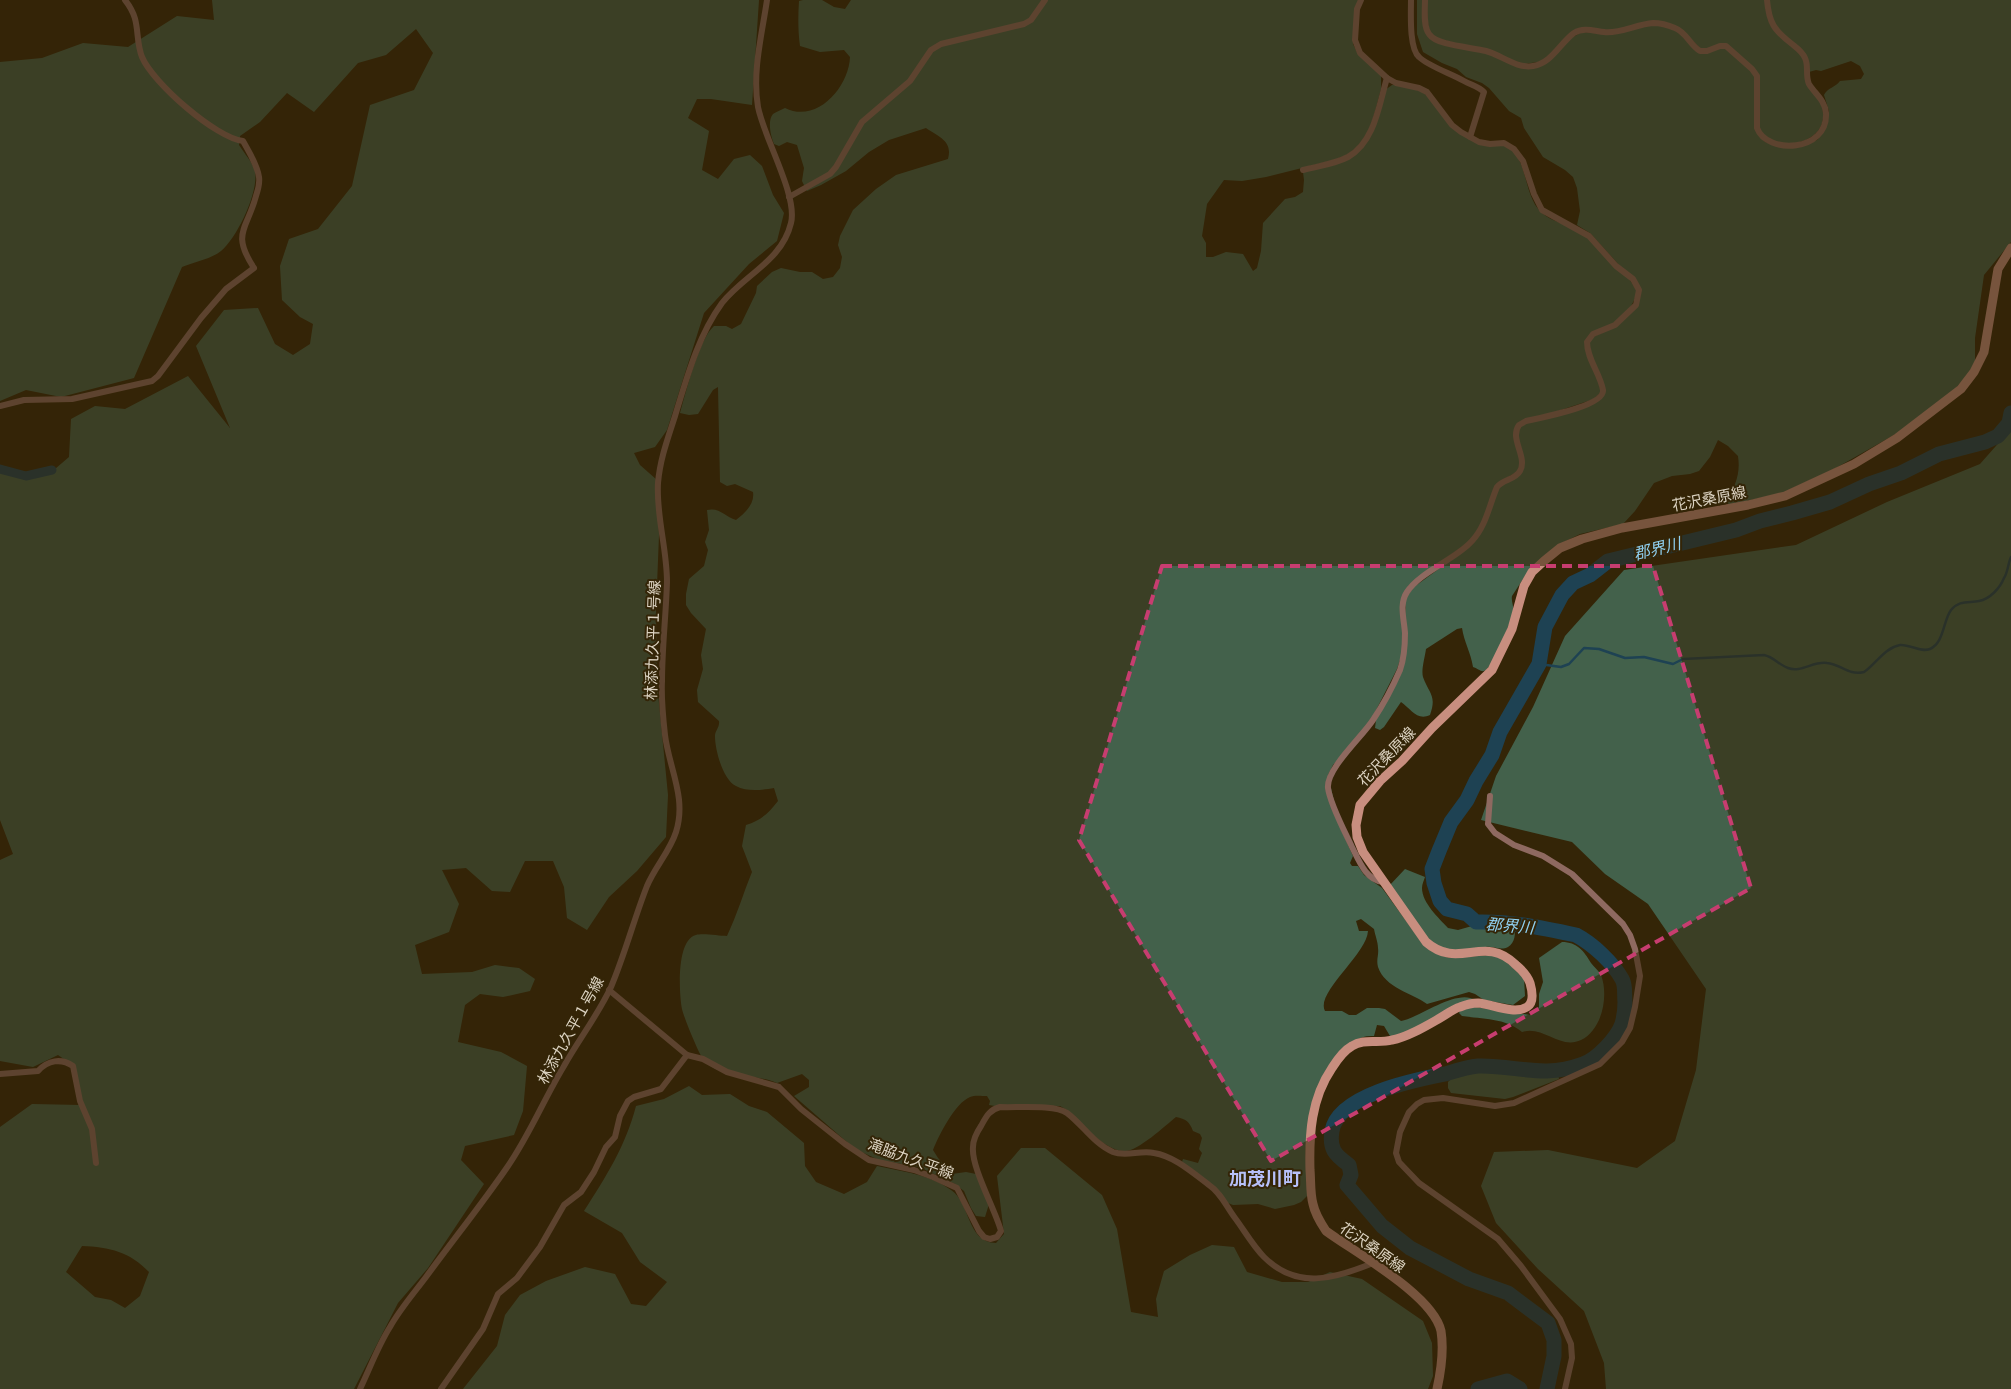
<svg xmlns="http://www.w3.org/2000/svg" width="2011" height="1389" viewBox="0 0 2011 1389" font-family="Lato,'Noto Sans JP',sans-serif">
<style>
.forest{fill:#43614b;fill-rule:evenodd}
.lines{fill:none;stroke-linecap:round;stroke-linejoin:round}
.stream{stroke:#1e4253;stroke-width:2.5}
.canal{stroke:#1e4253;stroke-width:9}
.river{stroke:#1e4253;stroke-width:15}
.street{stroke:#8e6960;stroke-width:6}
.secondary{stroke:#c88e7f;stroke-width:9}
.marked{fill:none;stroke:#c73d70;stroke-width:4;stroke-dasharray:10 6;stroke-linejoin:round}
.labels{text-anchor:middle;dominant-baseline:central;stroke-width:4;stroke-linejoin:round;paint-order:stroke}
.street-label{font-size:15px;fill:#dcd3c2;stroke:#342507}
.water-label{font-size:16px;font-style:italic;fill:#90d1f2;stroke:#342507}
.quarter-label{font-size:18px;font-weight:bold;fill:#b7c0f9;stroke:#342507}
</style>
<rect width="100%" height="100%" fill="#342507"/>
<g class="forest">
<path d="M 212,0 L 759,0 L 752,105 L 711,99 L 697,99 L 688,118 L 709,131 L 702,170 L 718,179 L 734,159 L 750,155 L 762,166 L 773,195 L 784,213 L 777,241 L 749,264 L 704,313 L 667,430 L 655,447 L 634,453 L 640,465 L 657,480 L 659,535 L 656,610 L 657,683 L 668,795 L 666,837 L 637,871 L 609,897 L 587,930 L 567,918 L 564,887 L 553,861 L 525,861 L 510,892 L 492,891 L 466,868 L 442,870 L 459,904 L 449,932 L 415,945 L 422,974 L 472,972 L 495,965 L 519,968 L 535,979 L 530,991 L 503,997 L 480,994 L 465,1005 L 458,1042 L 501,1052 L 527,1066 L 523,1111 L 514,1135 L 465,1146 L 461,1160 L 484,1184 L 428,1268 L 398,1303 L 354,1389 L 0,1389 L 0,1127 L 32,1104 L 80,1105 L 74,1066 L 58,1055 L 33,1067 L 0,1061 L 0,860 L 13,854 L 0,820 L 0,471 L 29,475 L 55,469 L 69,457 L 71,419 L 95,406 L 125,409 L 188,376 L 230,428 L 196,346 L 224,310 L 258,308 L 275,344 L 293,355 L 310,344 L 313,324 L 300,317 L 282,300 L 280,266 L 289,239 L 318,229 L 352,186 L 370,105 L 414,90 L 433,53 L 416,29 L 386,55 L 358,63 L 314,112 L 287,93 L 260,122 L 240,136 L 239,145 C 244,153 253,163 255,171 C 259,192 237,238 221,251 C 211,259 194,262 182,267 L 134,378 L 61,397 L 26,390 L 0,401 L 0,62 L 42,58 L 83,43 L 128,47 L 177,16 L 214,20 ZM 82,1246 C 110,1247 130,1252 149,1272 L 140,1296 L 125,1308 L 111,1300 L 95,1297 L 66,1272 Z"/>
<path d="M 803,0 L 822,0 L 834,7 L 845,9 L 851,0 L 1358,0 L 1353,44 L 1358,54 L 1381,75 L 1381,89 C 1373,118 1370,146 1338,159 L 1266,177 L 1242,181 L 1224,180 L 1207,204 L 1202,236 L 1206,243 L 1206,257 L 1213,257 L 1226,252 L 1243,254 L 1253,271 L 1257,268 L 1261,251 L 1263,223 L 1285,199 L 1295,197 L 1303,192 L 1304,180 L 1303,172 L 1362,149 L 1385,90 L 1392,85 L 1396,85 C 1404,88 1415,88 1422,92 C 1441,103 1452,128 1471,140 C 1483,148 1503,139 1514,152 C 1528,169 1525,198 1542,213 C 1552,222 1565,223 1576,230 C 1595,241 1627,272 1637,291 C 1631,318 1609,325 1587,338 L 1601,392 L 1594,399 L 1516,425 L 1520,463 L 1518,471 L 1498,483 L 1485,517 L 1471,540 L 1408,586 L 1402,630 L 1402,654 L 1397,669 L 1372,718 L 1352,745 L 1333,765 L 1328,775 L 1340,827 L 1353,856 L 1350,863 L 1352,866 L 1358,866 L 1364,875 L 1382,888 L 1423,944 L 1433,952 L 1449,958 L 1491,955 L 1501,957 L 1524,978 L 1525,996 L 1513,1005 L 1484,1000 L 1475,994 L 1469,992 L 1427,1004 C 1412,993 1385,988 1378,967 C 1376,960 1379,955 1378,948 C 1378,942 1375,935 1374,929 L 1361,919 L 1356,921 L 1359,931 L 1368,931 C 1367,954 1315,993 1325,1011 L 1342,1011 L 1349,1015 L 1356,1015 L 1367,1008 L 1379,1008 L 1385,1009 L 1401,1021 C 1419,1018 1457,988 1475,1000 L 1402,1035 L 1390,1036 L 1384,1026 L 1377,1025 L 1374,1036 C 1359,1035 1351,1043 1341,1053 C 1304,1090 1303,1146 1308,1195 L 1301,1202 L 1294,1205 L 1275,1209 L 1258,1204 L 1233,1205 L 1228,1203 L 1182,1162 L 1183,1159 L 1198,1163 L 1202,1153 L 1199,1149 L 1202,1138 L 1200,1134 L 1193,1131 C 1189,1121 1186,1119 1176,1117 C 1165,1126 1138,1151 1125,1151 C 1106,1152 1080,1122 1067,1110 L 1060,1106 L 1001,1105 L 995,1106 L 989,1105 L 990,1101 L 987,1096 C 982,1096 974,1095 970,1097 C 955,1103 939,1135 933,1150 L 938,1158 L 952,1174 L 966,1172 L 976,1174 L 989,1204 L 985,1217 L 976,1216 L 971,1208 L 964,1191 L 955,1184 L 919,1167 L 879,1160 L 855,1149 L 794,1096 L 809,1087 L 809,1080 L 802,1074 L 777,1083 C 755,1073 725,1080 705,1062 C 700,1057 684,1018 682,1009 C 679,993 676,940 696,935 C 703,933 719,936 727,936 C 737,915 743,894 752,872 L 742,846 L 746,825 C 761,820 768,814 778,801 L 774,788 C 763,790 747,792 736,786 C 723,780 715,750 715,736 C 715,731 720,727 719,721 L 698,702 L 697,690 L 703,669 L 701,655 L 706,629 L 691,613 L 686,605 L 686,594 L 689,579 L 704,566 L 708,550 L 705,542 L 709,530 L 707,510 C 720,507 725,517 736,520 C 745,513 755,504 753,492 L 735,484 L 727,486 L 720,482 L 718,387 L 713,390 L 698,414 L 689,415 L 680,413 C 686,392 699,339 714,326 L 726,326 L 732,329 L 741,324 L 756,293 L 757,286 L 772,272 L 781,268 L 800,272 L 812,272 L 823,279 L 833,277 L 840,268 L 842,257 L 838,245 L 840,236 L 853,210 L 876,189 L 896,175 L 948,159 C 953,141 939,137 926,128 L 889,140 L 869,152 L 846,171 L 821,185 L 807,191 L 802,181 L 804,168 L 797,145 L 787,142 L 779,146 L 774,144 C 771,137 767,121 773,114 C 776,112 781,110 785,108 C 817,124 849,87 850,57 L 844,50 L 820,52 L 800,46 C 798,32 798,16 799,1 Z"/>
<path d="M 1417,0 L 1424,0 L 1430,38 L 1537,67 L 1570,39 L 1582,32 L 1606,34 L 1653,25 L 1674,28 L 1697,51 L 1725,47 L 1754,73 L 1760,137 L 1765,142 L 1775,145 L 1806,145 L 1817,140 L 1822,134 L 1829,111 L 1824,95 C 1827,88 1836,87 1840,81 L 1861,79 L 1864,74 L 1860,66 L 1851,61 L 1821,71 L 1816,70 L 1809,72 L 1808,61 L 1772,21 L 1769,0 L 2011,0 L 2011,242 L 1984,275 L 1975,338 L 1975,362 L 1970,372 L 1955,389 L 1908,427 L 1834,469 L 1782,493 L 1729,505 L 1728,503 C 1734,485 1741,476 1738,456 L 1728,446 L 1718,440 L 1710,457 L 1699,471 L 1690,474 L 1672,476 L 1654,483 L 1635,511 L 1623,524 L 1580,534 L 1558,545 L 1525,576 L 1512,596 C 1511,601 1514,606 1513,611 C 1512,621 1493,668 1484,671 C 1481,672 1477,668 1473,667 C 1471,653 1464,642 1462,628 L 1457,629 L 1426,649 C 1425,657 1421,670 1423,677 C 1429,694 1437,695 1430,715 C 1417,721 1411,709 1401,702 L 1384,727 L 1380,730 L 1375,728 L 1376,720 L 1402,671 L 1406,598 L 1414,587 L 1473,544 L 1498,488 L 1521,473 L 1517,434 L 1522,424 L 1577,410 L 1604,393 L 1588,346 L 1591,338 C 1611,329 1641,314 1641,289 L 1590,233 L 1577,225 L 1580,211 L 1577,188 L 1573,177 L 1565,170 L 1543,157 L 1524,128 L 1521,118 L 1509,111 L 1489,88 L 1482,83 L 1466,77 L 1457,69 L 1442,63 L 1423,52 L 1417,34 Z"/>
<path d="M 1426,0 L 1765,0 C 1766,26 1775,30 1793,47 C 1796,50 1801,54 1803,58 C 1805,62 1804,68 1806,73 C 1811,88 1825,101 1823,118 C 1821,146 1770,154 1759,128 C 1755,121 1759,89 1759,79 L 1728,46 L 1702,50 L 1681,29 L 1656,22 L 1610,31 L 1578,29 L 1543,61 L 1525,64 L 1437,38 L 1429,33 Z"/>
<path d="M 2011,429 L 2011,1389 L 1606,1389 L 1604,1363 L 1584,1311 L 1538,1269 L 1496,1223 L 1481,1186 L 1494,1152 L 1548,1150 L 1637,1168 L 1675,1141 L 1696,1070 L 1706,989 L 1648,904 L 1605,874 L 1572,842 L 1481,820 L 1496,776 L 1533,707 L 1565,636 L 1624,570 L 1796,545 L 1887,502 L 1980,464 Z"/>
<path d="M 1405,869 L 1425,877 C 1424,880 1422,884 1422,888 C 1422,903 1439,918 1448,928 L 1458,930 L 1479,924 L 1514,927 C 1516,933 1515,943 1508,947 C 1501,951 1493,946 1486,947 C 1473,947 1455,954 1443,949 C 1421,940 1403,905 1389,886 Z"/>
<path d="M 1562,942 C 1577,942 1584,951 1591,963 C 1594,967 1599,971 1601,975 C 1609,996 1602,1030 1581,1040 C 1560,1050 1543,1025 1522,1032 C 1506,1018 1482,1019 1462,1016 L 1459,1013 L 1461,1009 L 1474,1007 L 1531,1015 L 1539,1007 L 1539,994 L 1543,982 L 1539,958 Z"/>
<path d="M 1496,1072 L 1514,1073 L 1524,1077 L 1541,1077 L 1558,1074 L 1559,1079 L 1513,1097 L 1505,1099 L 1451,1093 L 1448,1088 L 1448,1082 C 1460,1069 1479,1074 1496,1072 Z"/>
<path d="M 689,1086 L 702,1095 L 730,1094 L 749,1106 L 767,1112 L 804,1143 L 805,1166 L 816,1182 L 844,1194 L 867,1182 L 877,1166 C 903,1172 929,1174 951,1190 C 971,1203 966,1242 996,1243 L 1004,1234 L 997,1176 L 1021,1148 L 1045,1148 L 1102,1195 L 1117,1229 L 1131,1312 L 1158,1317 L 1156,1299 L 1164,1271 L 1190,1255 L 1212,1245 L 1234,1247 L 1247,1272 L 1282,1282 L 1308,1282 L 1330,1272 L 1362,1279 L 1423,1321 L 1432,1343 L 1433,1376 L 1428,1389 L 463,1389 L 497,1346 L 505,1315 L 520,1295 L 546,1281 L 585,1267 L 615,1274 L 631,1304 L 646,1306 L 667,1282 L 640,1262 L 622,1233 L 584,1211 C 606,1177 626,1145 636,1106 L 664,1099 Z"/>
</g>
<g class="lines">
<path class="stream" d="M 1539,664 L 1561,667 L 1569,664 L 1584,648 L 1599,649 L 1625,658 L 1644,657 L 1673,664 L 1683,659 L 1764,655 C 1774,657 1779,665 1788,668 C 1801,673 1813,661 1827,663 C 1841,664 1848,676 1864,672 C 1876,664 1884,648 1900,645 C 1910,644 1921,653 1930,649 C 1944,643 1943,621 1951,610 C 1959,600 1969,603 1979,601 C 1990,599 2000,588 2004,578 C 2008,572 2008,563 2011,557"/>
<path class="canal" d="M 0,469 L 26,476 L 52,470"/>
<g class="river">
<path d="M 1478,1389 L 1507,1381 L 1520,1389"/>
<path d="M 1547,1389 L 1554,1356 L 1554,1340 L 1548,1323 L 1508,1293 L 1469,1279 L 1410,1248 L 1382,1226 L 1347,1185 L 1351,1175 L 1349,1165 C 1335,1155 1329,1149 1332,1131 C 1338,1095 1415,1080 1445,1074 C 1455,1071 1467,1067 1478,1066 C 1517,1065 1542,1079 1583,1064 C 1597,1059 1617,1038 1622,1024 C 1624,1017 1625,1009 1625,1002 C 1624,994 1626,986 1622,979 C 1613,963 1593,944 1576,935 C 1543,928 1510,921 1476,922 L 1467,914 L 1447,909 L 1440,901 L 1434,883 L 1432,869 L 1439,851 L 1451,822 L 1467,800 L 1476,781 L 1492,755 L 1500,732 L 1539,664 L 1545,627 L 1562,595 L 1573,583 L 1590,575 L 1608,561 L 1736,530 L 1760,521 L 1792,513 L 1830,502 L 1869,484 L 1901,473 L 1939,454 L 1985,442 L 1998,436 L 2009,423 L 2011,413"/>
</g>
<g class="street">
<path d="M 1361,0 L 1357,9 L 1355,40 L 1360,53 L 1387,78 L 1396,83 L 1419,88 L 1427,92 L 1452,125 L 1461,132 L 1479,142 L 1490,144 L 1504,143 L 1514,149 L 1523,161 L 1534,194 L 1542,210 L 1589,236 L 1616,266 L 1633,279 L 1639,290 L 1636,305 L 1615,325 L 1593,334 L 1587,342 C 1587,359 1600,373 1603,390 C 1605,406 1539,418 1526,421 L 1519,425 C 1509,439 1528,457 1520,471 C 1515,480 1503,479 1497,487 C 1489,506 1486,526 1472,541 C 1456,559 1420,572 1407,592 C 1399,604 1404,619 1405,633 C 1405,645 1404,659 1400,670 C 1393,686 1383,705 1373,720 C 1362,737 1326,769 1328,788 C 1330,804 1345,832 1352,847 C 1359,861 1366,880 1383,882"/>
<path d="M 1411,0 C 1411,14 1409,48 1419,57 C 1428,66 1452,74 1464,81 C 1471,85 1478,86 1484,92 L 1470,137"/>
<path d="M 1425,0 C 1425,10 1423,26 1429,34 C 1437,46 1472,47 1486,51 C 1501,55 1517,69 1533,66 C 1552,63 1560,43 1574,33 C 1584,27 1594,31 1604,32 C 1620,34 1637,24 1653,23 C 1660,23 1668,25 1675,28 C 1686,32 1690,45 1700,51 L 1707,51 L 1720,46 L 1726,46 L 1752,69 L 1757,76 L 1757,128 C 1767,155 1828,152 1826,113 C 1825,100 1815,94 1809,84 C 1805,75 1809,66 1805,58 C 1802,51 1797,48 1792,44 C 1774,30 1769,23 1767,0"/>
<path d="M 1303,170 C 1318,166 1335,164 1348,157 C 1375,142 1379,104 1387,78"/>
<path d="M 789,197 L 830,174 L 836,167 L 862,122 L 910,81 L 931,50 L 941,44 L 1024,24 L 1031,20 L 1045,0"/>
<path d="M 0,406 L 24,400 L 72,399 L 152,381 L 158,376 L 201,318 L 226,289 L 254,268 C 231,233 247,230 256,196 C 258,190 260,183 259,177 C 257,164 249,152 243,141 C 216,138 153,83 142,57 C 134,36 142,21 125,0"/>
<path d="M 1490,796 L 1488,824 L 1495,833 L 1514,845 L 1543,856 L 1572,874 L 1623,924 L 1630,935 L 1635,949 L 1640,976 L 1635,1007 L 1630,1028 L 1622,1042 L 1600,1064 L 1514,1103 L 1495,1106 L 1443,1098 L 1424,1100 L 1417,1104 L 1409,1112 L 1400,1132 L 1396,1153 L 1399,1162 L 1419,1183 L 1498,1239 L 1521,1266 L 1560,1319 L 1571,1344 L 1572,1358 L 1565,1389"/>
<path d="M 609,990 L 687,1055 L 703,1059 L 727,1072 L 779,1087 L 801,1109 L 845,1144 L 869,1160 L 914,1170 L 933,1177 L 957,1188 L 979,1231 L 984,1237 L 990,1239 L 997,1237 L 1001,1231 C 995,1209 971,1167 973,1147 C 973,1139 977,1132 981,1126 C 986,1117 989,1110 1000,1107 C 1015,1108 1055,1104 1067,1113 C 1082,1124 1094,1144 1113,1152 C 1126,1157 1140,1150 1154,1153 C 1174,1156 1193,1173 1209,1185 C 1221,1193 1226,1206 1235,1218 C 1244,1230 1253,1246 1264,1257 C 1297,1290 1334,1279 1373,1263"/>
<path d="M 0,1074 L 38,1071 C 48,1060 61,1058 73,1066 L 80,1101 L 92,1129 L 96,1163"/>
<path d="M 360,1389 C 370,1368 378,1346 390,1327 C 400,1309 414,1293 426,1277 C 453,1240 482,1204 508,1166 C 530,1134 544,1099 564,1066 C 579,1039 598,1015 611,987 C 625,954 634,919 647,886 C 655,867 670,851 676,832 C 687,798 669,768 665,735 C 663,717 661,699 662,681 C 662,648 666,615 667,582 C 667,548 656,516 658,483 C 660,459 668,438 675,416 C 687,377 698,336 722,303 C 744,275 782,261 791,223 C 798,196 764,138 758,107 C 752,72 762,34 767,0"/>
<path d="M 441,1389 L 483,1329 L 498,1294 L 517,1278 L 540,1247 L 564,1205 L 581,1192 L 594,1172 L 606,1147 L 615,1137 L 620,1116 L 628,1101 L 634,1097 L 661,1089 L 687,1055"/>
</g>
<path class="secondary" d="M 1437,1389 C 1441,1371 1444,1350 1441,1331 C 1433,1295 1356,1253 1326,1231 C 1320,1222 1315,1214 1313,1204 C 1310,1193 1311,1181 1310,1170 C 1309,1134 1311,1099 1332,1068 C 1337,1060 1343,1051 1352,1046 C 1364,1038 1378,1044 1392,1040 C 1408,1037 1426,1026 1440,1018 C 1447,1014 1453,1009 1460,1007 C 1465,1005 1473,1003 1478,1003 C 1492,1004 1514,1015 1527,1007 C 1535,1002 1532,990 1530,983 C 1527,975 1522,970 1516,965 C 1484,933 1459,971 1426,942 L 1363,852 L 1357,837 L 1356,825 L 1360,805 L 1380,781 L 1402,761 L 1432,728 L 1492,670 L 1512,629 L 1524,586 L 1532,572 L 1544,561 L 1560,548 L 1582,539 L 1622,528 L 1748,505 L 1785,496 L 1854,464 L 1897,438 L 1961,389 L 1974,372 L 1984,352 L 1998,269 L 2011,248"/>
</g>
<path d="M0 0H2011V1389H0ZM 1162,566 L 1653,566 L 1751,888 L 1271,1161 L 1079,840 Z" fill="#342507" fill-opacity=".55" fill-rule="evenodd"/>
<path class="marked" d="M 1162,566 L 1653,566 L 1751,888 L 1271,1161 L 1079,840 Z"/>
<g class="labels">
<g class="street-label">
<text transform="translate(1709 498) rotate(-11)">花沢桑原線</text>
<text transform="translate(652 640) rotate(-88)">林添九久平１号線</text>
<text transform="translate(1386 756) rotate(-46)">花沢桑原線</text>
<text transform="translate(570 1030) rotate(-61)">林添九久平１号線</text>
<text transform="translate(911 1158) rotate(20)">滝脇九久平線</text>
<text transform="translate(1373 1247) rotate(35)">花沢桑原線</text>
</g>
<g class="water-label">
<text transform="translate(1657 548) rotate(-14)">郡界川</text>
<text transform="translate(1510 925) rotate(5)">郡界川</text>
</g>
<g class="quarter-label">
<text x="1265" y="1178">加茂川町</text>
</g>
</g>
</svg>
